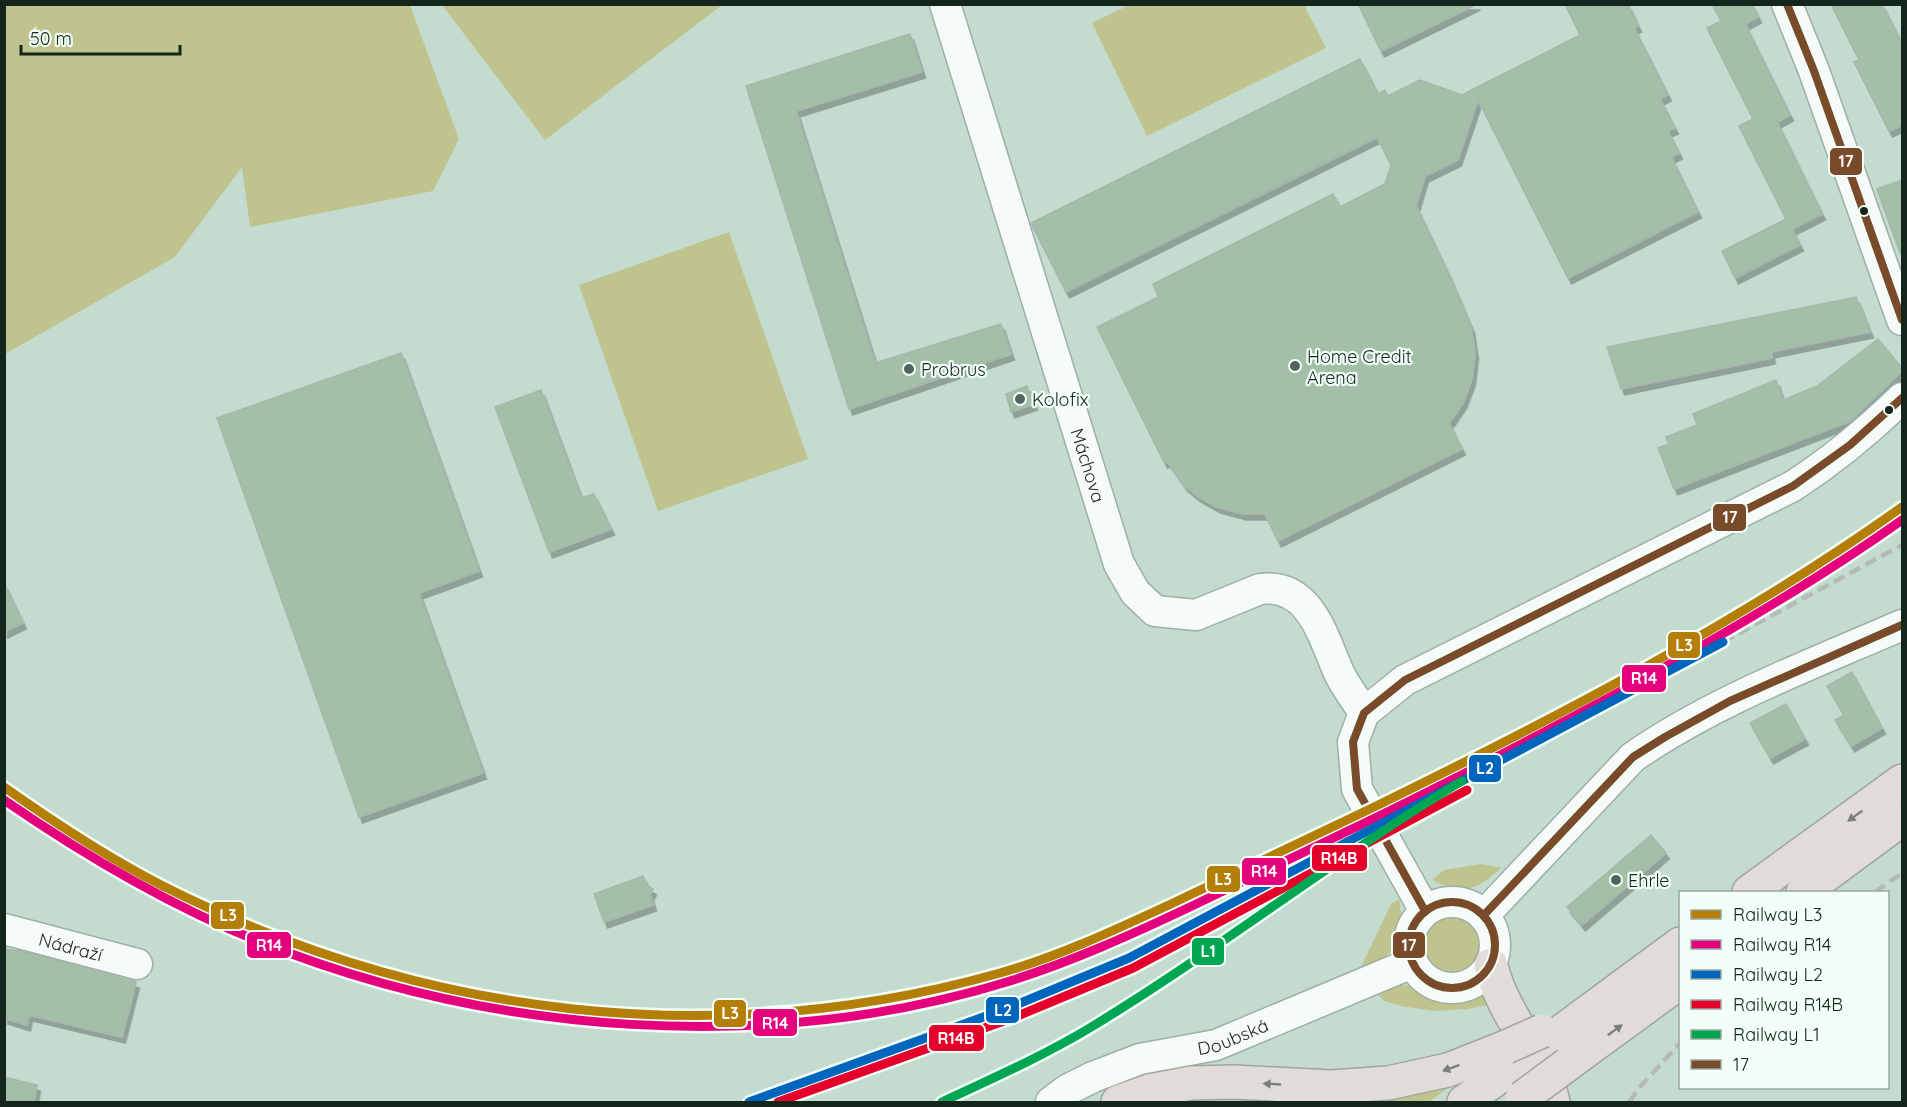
<svg xmlns="http://www.w3.org/2000/svg" width="1907" height="1107" viewBox="0 0 1907 1107" font-family="Quicksand,sans-serif">
<style>
.green{fill:#bfc38d}
.building{fill:#a4bfa7;stroke:#a6b7ab;stroke-width:1.5;filter:url(#shadow)}
.lines{fill:none;stroke-linecap:round;stroke-linejoin:round}
.minor-casing{stroke:#9db0a6;stroke-width:33}
.highway-casing{stroke:#a1a49b;stroke-width:36}
.minor{stroke:#f6faf8;stroke-width:30}
.highway{stroke:#e1dcd7;stroke-width:33}
.rail{stroke:#b4bab6;stroke-width:4.5;stroke-dasharray:12 6;stroke-linecap:butt}
.highway-bridge-casing{stroke:#a1a49b;stroke-width:36;stroke-linecap:butt}
.highway-bridge{stroke:#e1dcd7;stroke-width:33}
.bus-1-casing{stroke:#f2fff8;stroke-width:12}
.bus-1{stroke:#7a4b2a;stroke-width:8}
.rail-1-casing{stroke:#f2fff8;stroke-width:14}
.rail-2-casing{stroke:#f2fff8;stroke-width:14}
.rail-3-casing{stroke:#f2fff8;stroke-width:14}
.rail-4-casing{stroke:#f2fff8;stroke-width:14}
.rail-5-casing{stroke:#f2fff8;stroke-width:14}
.rail-1{stroke:#b37f08;stroke-width:9}
.rail-2{stroke:#e5007d;stroke-width:9}
.rail-3{stroke:#0065bd;stroke-width:9}
.rail-4{stroke:#e4002b;stroke-width:9}
.rail-5{stroke:#00a651;stroke-width:9}
.oneway{fill:#7a807a}
.bus-dot{fill:#14251c;stroke:#f2fff8;stroke-width:2}
.poi-dot{fill:#52655b;stroke:#f2fff8;stroke-width:2}
.labels{text-anchor:middle;dominant-baseline:central;stroke-width:4.5;stroke-linejoin:round;paint-order:stroke}
.poi-label{font-size:18px;fill:#14251c;stroke:#f2fff8;text-anchor:start}
.street-label{font-size:18px;fill:#14251c;stroke:#f2fff8}
.line-badge{stroke:#f2fff8;stroke-width:2}
.badge-label{font-size:16px;text-anchor:middle;font-weight:bold;fill:#fff}
</style>
<defs>
<filter id="shadow"><feDropShadow dx="3.5" dy="6" stdDeviation="0" flood-color="#0004"/></filter>
</defs>
<rect width="100%" height="100%" fill="#c4dcd0"/>
<g class="green">
<path d="M 5,4 L 410,5 L 459,139 L 433,191 L 250,227 L 242,167 L 175,257 L 5,354 Z"/>
<path d="M 442,5 L 722,5 L 545,140 Z"/>
<path d="M 1129,5 L 1304,5 L 1326,48 L 1147,136 L 1092,23 Z"/>
<path d="M 729,232 L 808,459 L 658,511 L 579,285 Z"/>
<path d="M 1482,864 L 1501,868 C 1476,891 1464,895 1432,880 L 1444,870 Z"/>
<path d="M 1399,899 C 1406,938 1397,951 1365,972 L 1362,965 L 1391,904 Z"/>
<circle cx="1453" cy="945" r="30"/>
<path d="M 1391,983 L 1410,986 L 1447,1000 L 1468,999 L 1485,992 L 1493,1004 L 1468,1009 L 1434,1011 L 1401,1006 L 1384,1001 L 1374,990 Z"/>
<path d="M 1448,1088 L 1429,1102 L 1242,1102 L 1241,1097 L 1403,1094 Z"/>
</g>
<g class="building">
<path d="M 1358,4 L 1477,4 L 1381,51 Z"/>
<path d="M 1565,4 L 1628,4 L 1638,26 L 1634,28 L 1668,95 L 1660,99 L 1675,128 L 1668,131 L 1679,153 L 1671,157 L 1698,212 L 1568,278 L 1478,100 L 1458,160 L 1425,176 L 1416,206 L 1448,273 L 1471,327 L 1475,353 L 1472,379 L 1463,403 L 1449,423 L 1462,449 L 1278,541 L 1265,514 L 1243,514 L 1217,507 L 1197,496 L 1184,485 L 1167,461 L 1164,462 L 1097,327 L 1158,297 L 1153,284 L 1333,194 L 1340,207 L 1385,184 L 1391,165 L 1377,137 L 1066,292 L 1031,223 L 1360,59 L 1378,94 L 1385,90 L 1388,96 L 1420,80 L 1462,95 L 1580,35 Z"/>
<path d="M 1712,4 L 1752,4 L 1758,17 L 1745,24 L 1790,115 L 1777,122 L 1822,214 L 1792,229 L 1800,245 L 1735,278 L 1722,251 L 1786,219 L 1739,126 L 1753,119 L 1707,28 L 1721,21 Z"/>
<path d="M 1831,4 L 1882,4 L 1902,44 L 1902,125 L 1889,131 L 1854,62 L 1859,60 Z"/>
<path d="M 910,34 L 922,72 L 796,111 L 875,363 L 1001,324 L 1011,354 L 849,409 L 746,86 Z"/>
<path d="M 1902,180 L 1902,253 L 1900,253 L 1877,189 Z"/>
<path d="M 1856,297 L 1870,332 L 1771,352 L 1772,358 L 1621,389 L 1607,347 Z"/>
<path d="M 1878,339 L 1902,368 L 1902,371 L 1850,421 L 1674,489 L 1658,448 L 1669,444 L 1666,437 L 1697,425 L 1693,414 L 1776,380 L 1783,400 L 1817,386 Z"/>
<path d="M 401,353 L 479,571 L 419,593 L 483,773 L 359,817 L 217,418 Z"/>
<path d="M 1027,386 L 1034,404 L 1011,412 L 1006,394 Z"/>
<path d="M 541,390 L 581,498 L 594,494 L 611,529 L 549,552 L 495,407 Z"/>
<path d="M 4,583 L 23,623 L 4,632 Z"/>
<path d="M 1852,672 L 1882,728 L 1851,746 L 1835,720 L 1844,715 L 1827,686 Z"/>
<path d="M 1786,704 L 1805,739 L 1770,758 L 1750,723 Z"/>
<path d="M 1651,835 L 1666,853 L 1582,925 L 1567,907 Z"/>
<path d="M 643,876 L 647,885 L 653,889 L 650,895 L 653,905 L 604,922 L 594,894 Z"/>
<path d="M 4,949 L 22,951 L 136,982 L 122,1037 L 29,1015 L 27,1025 L 4,1018 Z"/>
<path d="M 4,1077 L 37,1085 L 34,1102 L 4,1102 Z"/>
</g>
<g class="lines">
<defs>
<g id="minor">
<path id="s1" d="M 945,4 L 1119,564 L 1135,592 L 1155,611 L 1196,615 L 1260,589 C 1310,582 1323,637 1339,673 C 1346,687 1356,700 1364,713"/>
<path d="M 1787,4 L 1814,71 L 1902,320"/>
<circle cx="1452" cy="945" r="43"/>
<path d="M 1425,911 L 1357,789 L 1353,742 L 1364,713 L 1405,680 L 1793,486 C 1833,460 1868,431 1902,398"/>
<path d="M 1484,915 L 1633,757 C 1716,700 1810,665 1902,625"/>
<path id="s2" d="M 4,929 L 137,964"/>
<path id="s3" d="M 1051,1102 L 1067,1090 L 1093,1077 L 1140,1059 L 1216,1045 L 1412,963"/>
</g>
<g id="highway">
<path d="M 1749,892 L 1902,781"/>
<path d="M 1803,892 L 1902,819"/>
<path d="M 1491,965 C 1502,1015 1542,1052 1553,1102"/>
<path d="M 1550,1040 L 1680,944"/>
<path d="M 1568,1064 L 1680,982"/>
<path d="M 1118,1102 L 1149,1091 L 1191,1083 L 1234,1082 L 1331,1087 L 1388,1083 L 1448,1070 L 1506,1047"/>
<path d="M 1464,1102 L 1518,1063"/>
</g>
</defs>
<use href="#minor" class="minor-casing"/>
<use href="#highway" class="highway-casing"/>
<use href="#minor" class="minor"/>
<use href="#highway" class="highway"/>
<g class="rail">
<path d="M 1723,642 L 1902,545"/>
<path d="M 1875,892 L 1902,873"/>
<path d="M 1629,1102 L 1640,1087 L 1680,1043"/>
</g>
<defs>
<g id="highway-bridge">
<path d="M 1506,1047 L 1542,1031"/>
<path d="M 1522,1098 L 1568,1064"/>
</g>
</defs>
<use href="#highway-bridge" class="highway-bridge-casing"/>
<use href="#highway-bridge" class="highway-bridge"/>
<defs>
<g id="bus-1">
<path d="M 1787,4 L 1814,71 L 1902,320"/>
<circle cx="1452" cy="945" r="43"/>
<path d="M 1425,911 L 1357,789 L 1353,742 L 1364,713 L 1405,680 L 1793,486 L 1850,445 L 1902,398"/>
<path d="M 1484,915 L 1633,757 L 1665,737 L 1730,701 L 1902,625"/>
</g>
</defs>
<use href="#bus-1" class="bus-1-casing"/>
<use href="#bus-1" class="bus-1"/>
<defs>
<path id="rail-1" d="M 4,787 C 55,823 108,858 163,886 C 425,1018 716,1053 1000,973 C 1060,956 1117,929 1173,903 C 1239,872 1304,840 1370,809 C 1550,721 1738,624 1902,507"/>
<path id="rail-2" d="M 4,800 C 84,855 168,905 258,941 C 491,1035 769,1056 1010,981 C 1073,961 1133,934 1192,906 C 1255,876 1317,846 1379,816 C 1457,778 1534,738 1610,697 C 1710,643 1809,586 1902,520"/>
<path id="rail-3" d="M 749,1102 L 1011,1007 L 1129,958 L 1723,642"/>
<path id="rail-4" d="M 778,1102 L 1015,1017 L 1133,968 L 1467,790"/>
<path id="rail-5" d="M 942,1102 C 991,1079 1041,1057 1088,1029 C 1216,952 1334,858 1462,781"/>
</defs>
<use href="#rail-1" class="rail-1-casing"/>
<use href="#rail-2" class="rail-2-casing"/>
<use href="#rail-3" class="rail-3-casing"/>
<use href="#rail-4" class="rail-4-casing"/>
<use href="#rail-5" class="rail-5-casing"/>
<use href="#rail-1" class="rail-1"/>
<use href="#rail-2" class="rail-2"/>
<use href="#rail-3" class="rail-3"/>
<use href="#rail-4" class="rail-4"/>
<use href="#rail-5" class="rail-5"/>
</g>
<defs><path id="oneway-solid" d="M-6-.8H1V-3.2L6.5 0L1 3.2V.8H-6Z" transform="scale(1.5)"/></defs>
<g class="oneway">
<use href="#oneway-solid" transform="translate(1855 816) rotate(144)"/>
<use href="#oneway-solid" transform="translate(1615 1030) rotate(-36)"/>
<use href="#oneway-solid" transform="translate(1451 1068) rotate(160)"/>
<use href="#oneway-solid" transform="translate(1272 1084) rotate(-177)"/>
</g>
<g class="bus-dot">
<circle cx="1864" cy="211" r="5"/>
<circle cx="1889" cy="410" r="5"/>
</g>
<g class="poi-dot">
<circle cx="1295" cy="366" r="6"/>
<circle cx="909" cy="369" r="6"/>
<circle cx="1020" cy="399" r="6"/>
<circle cx="1616" cy="880" r="6"/>
</g>
<g class="labels">
<g class="poi-label">
<text x="1307" y="356">Home Credit<tspan x="1307" dy="21">Arena</tspan></text>
<text x="921" y="369">Probrus</text>
<text x="1032" y="399">Kolofix</text>
<text x="1628" y="880">Ehrle</text>
</g>
<g class="street-label">
<text stroke="none"><textPath href="#s1" startOffset="483">Máchova</textPath></text>
<text stroke="none"><textPath href="#s2" startOffset="69">Nádraží</textPath></text>
<text stroke="none"><textPath href="#s3" startOffset="195">Doubská</textPath></text>
</g>
</g>
<g class="line-badge">
<rect x="1829" y="147" width="34" height="29" rx="6" fill="#7a4b2a"/>
<rect x="1712" y="503" width="35" height="29" rx="6" fill="#7a4b2a"/>
<rect x="1667" y="631" width="34" height="28" rx="6" fill="#b37f08"/>
<rect x="1621" y="664" width="46" height="29" rx="6" fill="#e5007d"/>
<rect x="1468" y="754" width="34" height="29" rx="6" fill="#0065bd"/>
<rect x="1311" y="844" width="57" height="28" rx="6" fill="#e4002b"/>
<rect x="1241" y="857" width="46" height="29" rx="6" fill="#e5007d"/>
<rect x="1206" y="865" width="35" height="28" rx="6" fill="#b37f08"/>
<rect x="210" y="901" width="35" height="29" rx="6" fill="#b37f08"/>
<rect x="1392" y="931" width="34" height="28" rx="6" fill="#7a4b2a"/>
<rect x="246" y="931" width="46" height="28" rx="6" fill="#e5007d"/>
<rect x="1191" y="937" width="34" height="29" rx="6" fill="#00a651"/>
<rect x="985" y="996" width="35" height="28" rx="6" fill="#0065bd"/>
<rect x="713" y="999" width="34" height="29" rx="6" fill="#b37f08"/>
<rect x="752" y="1008" width="46" height="29" rx="6" fill="#e5007d"/>
<rect x="928" y="1024" width="57" height="28" rx="6" fill="#e4002b"/>
</g>
<g class="badge-label">
<text x="1846" y="167">17</text>
<text x="1730" y="523">17</text>
<text x="1684" y="651">L3</text>
<text x="1644" y="684">R14</text>
<text x="1485" y="774">L2</text>
<text x="1339" y="864">R14B</text>
<text x="1264" y="877">R14</text>
<text x="1223" y="885">L3</text>
<text x="228" y="921">L3</text>
<text x="1409" y="951">17</text>
<text x="269" y="951">R14</text>
<text x="1208" y="957">L1</text>
<text x="1003" y="1016">L2</text>
<text x="730" y="1019">L3</text>
<text x="775" y="1029">R14</text>
<text x="956" y="1044">R14B</text>
</g>
<rect width="1907" height="1107" fill="none" stroke="#14251c" stroke-width="12"/>
<rect x="1679" y="891" width="210" height="198" fill="#f2fff8" stroke="#99a8a0" stroke-width="1.5"/>
<rect x="1691" y="910" width="30" height="9" fill="#b37f08" stroke="#99a8a0" stroke-width="1.5"/>
<text x="1733" y="921" font-size="18" fill="#14251c">Railway L3</text>
<rect x="1691" y="940" width="30" height="9" fill="#e5007d" stroke="#99a8a0" stroke-width="1.5"/>
<text x="1733" y="951" font-size="18" fill="#14251c">Railway R14</text>
<rect x="1691" y="970" width="30" height="9" fill="#0065bd" stroke="#99a8a0" stroke-width="1.5"/>
<text x="1733" y="981" font-size="18" fill="#14251c">Railway L2</text>
<rect x="1691" y="1000" width="30" height="9" fill="#e4002b" stroke="#99a8a0" stroke-width="1.5"/>
<text x="1733" y="1011" font-size="18" fill="#14251c">Railway R14B</text>
<rect x="1691" y="1030" width="30" height="9" fill="#00a651" stroke="#99a8a0" stroke-width="1.5"/>
<text x="1733" y="1041" font-size="18" fill="#14251c">Railway L1</text>
<rect x="1691" y="1060" width="30" height="9" fill="#7a4b2a" stroke="#99a8a0" stroke-width="1.5"/>
<text x="1733" y="1071" font-size="18" fill="#14251c">17</text>
<path d="M21 45v9h159v-9" fill="none" stroke="#14251c" stroke-width="3"/>
<text x="30" y="45" font-size="18" fill="#14251c" stroke="#f2fff8" stroke-width="4.5" paint-order="stroke">50 m</text>
</svg>
